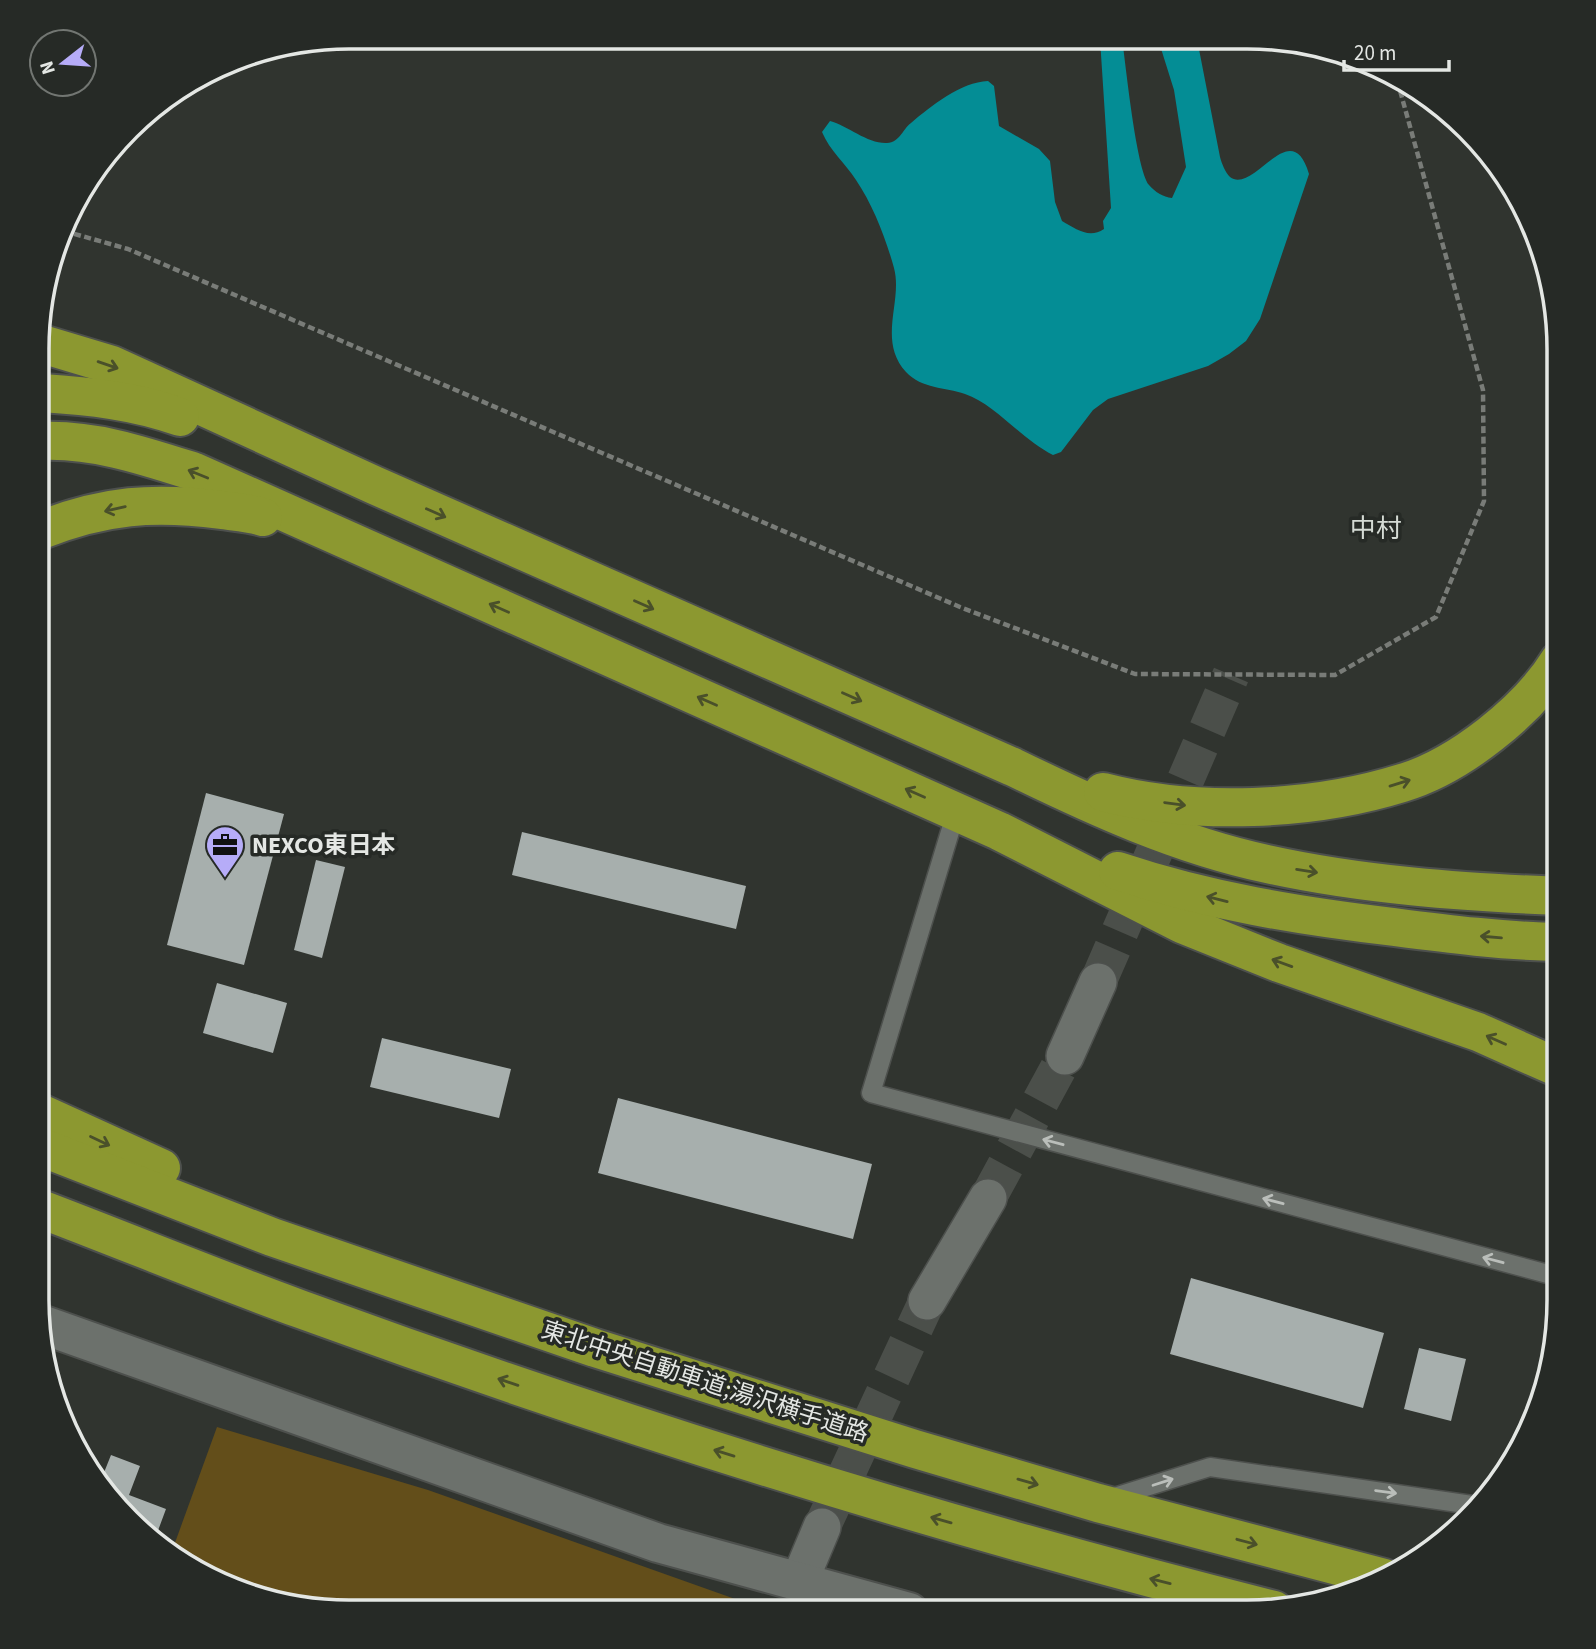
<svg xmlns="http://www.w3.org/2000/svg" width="1596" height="1649" viewBox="0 0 1596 1649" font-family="'Source Sans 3','Noto Sans JP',sans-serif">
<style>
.green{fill:#634e1a}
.water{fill:#048d95}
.building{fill:#a7afad}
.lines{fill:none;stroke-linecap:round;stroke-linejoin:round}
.minor-tunnel{stroke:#4b4f4a;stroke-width:37;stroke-dasharray:37 18;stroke-linecap:butt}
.service-casing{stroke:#4d504d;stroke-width:21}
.minor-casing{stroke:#4d504d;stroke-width:40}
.tertiary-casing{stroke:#4d504d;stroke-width:42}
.motorway-casing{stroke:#4d504d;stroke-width:42}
.path{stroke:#797c78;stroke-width:4.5;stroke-dasharray:7 3.5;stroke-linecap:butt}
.service{stroke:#6c716c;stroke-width:18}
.minor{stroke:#6c716c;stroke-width:37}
.tertiary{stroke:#6c716c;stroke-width:38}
.motorway{stroke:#8c9830;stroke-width:38}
.oneway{stroke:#4a502a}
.oneway2{stroke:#babeba}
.labels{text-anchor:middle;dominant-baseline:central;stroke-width:7;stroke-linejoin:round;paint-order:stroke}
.poi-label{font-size:24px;font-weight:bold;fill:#e4e7e4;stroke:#262a26;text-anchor:start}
.street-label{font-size:24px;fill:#e4e7e4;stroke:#262a26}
.neighbourhood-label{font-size:26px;fill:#d4dad4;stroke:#262a26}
.rim{fill:none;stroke:#e4e7e4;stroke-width:3.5}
</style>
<rect width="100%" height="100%" fill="#30342f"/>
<path class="green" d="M 217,1427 L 428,1490 L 772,1612 L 329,1612 L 193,1571 L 172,1551 Z"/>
<path class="water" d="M 1100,39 L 1122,39 C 1126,65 1136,168 1149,185 C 1155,192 1163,197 1172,198 L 1186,167 L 1174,90 L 1158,39 L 1197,39 L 1220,157 C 1222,164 1225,172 1230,177 C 1254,195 1291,113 1309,174 L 1260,319 L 1246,341 L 1229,354 L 1208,366 L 1108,399 L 1093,410 L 1061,452 L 1053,455 C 1022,440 995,404 965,394 C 945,387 922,389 906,372 C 877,340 903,302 894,268 C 886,239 873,205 856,180 C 845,163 830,151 822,132 L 830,121 C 848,126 868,144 887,143 C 900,142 902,130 911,123 C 931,106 961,82 988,81 L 994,86 L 999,126 L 1039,149 L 1050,161 L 1055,202 L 1062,221 C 1076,229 1089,239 1104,229 L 1103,221 L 1111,208 Z"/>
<g class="building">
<path d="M 206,793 L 284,814 L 244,965 L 167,945 Z"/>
<path d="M 522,832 L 746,886 L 736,929 L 512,875 Z"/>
<path d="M 316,860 L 345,867 L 322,958 L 294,950 Z"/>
<path d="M 217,983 L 287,1003 L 273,1053 L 203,1033 Z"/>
<path d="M 382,1038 L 511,1069 L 499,1118 L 370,1087 Z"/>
<path d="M 618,1098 L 872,1164 L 853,1239 L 598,1173 Z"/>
<path d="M 1191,1278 L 1384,1333 L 1363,1408 L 1170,1354 Z"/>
<path d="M 1419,1348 L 1466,1359 L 1451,1421 L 1404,1409 Z"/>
<path d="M 111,1455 L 140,1466 L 129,1495 L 166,1509 L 156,1536 L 90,1474 L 87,1469 L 103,1475 Z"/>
</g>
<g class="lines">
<g class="minor-tunnel">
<path d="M 1098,982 L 1231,675"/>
<path d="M 988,1198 L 1065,1056"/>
<path d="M 822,1527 L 927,1301"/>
</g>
<defs>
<g id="service">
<path d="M 956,812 L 871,1093 L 1559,1277"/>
<path d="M 1111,1498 L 1210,1467 L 1472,1505"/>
</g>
<g id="minor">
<path d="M 1065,1056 L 1098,982"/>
<path d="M 927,1301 L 988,1198"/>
<path d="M 799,1582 L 822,1527"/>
</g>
<path id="tertiary" d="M 38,1323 L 658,1543 L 909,1612"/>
<g id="motorway">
<path d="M 42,344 L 112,365 L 374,485 L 1013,767 C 1095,807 1178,845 1267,864 C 1362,885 1462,892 1559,896"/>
<path d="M 42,393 C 89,396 136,401 180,417"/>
<path d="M 42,441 C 95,439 145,456 195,472 L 999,831 L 1182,924 L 1279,963 L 1478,1032 L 1559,1068"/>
<path d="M 41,530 C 104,505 154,501 221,510 C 235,512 250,513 263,517"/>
<path d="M 1103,792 C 1195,816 1312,811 1402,783 C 1459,766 1528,711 1559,661"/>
<path d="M 1118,871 C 1208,901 1300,916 1394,927 C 1448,934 1504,941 1559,942"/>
<path d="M 38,1112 L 161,1168"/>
<path d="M 38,1146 L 272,1237 L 595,1348 L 915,1449 L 1098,1503 L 1384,1578"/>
<path d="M 38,1208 C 125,1241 212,1277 300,1309 C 620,1426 944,1527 1274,1610"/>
</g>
</defs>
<use href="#service" class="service-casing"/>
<use href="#minor" class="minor-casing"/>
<use href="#tertiary" class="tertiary-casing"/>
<use href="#motorway" class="motorway-casing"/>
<path class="path" d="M 64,231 L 128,249 L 960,607 L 1135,674 L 1335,675 L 1436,617 L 1484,501 L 1483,390 L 1396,76"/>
<use href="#service" class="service"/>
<use href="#minor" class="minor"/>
<use href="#tertiary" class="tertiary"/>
<use href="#motorway" class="motorway"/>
</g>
<defs><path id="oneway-shaft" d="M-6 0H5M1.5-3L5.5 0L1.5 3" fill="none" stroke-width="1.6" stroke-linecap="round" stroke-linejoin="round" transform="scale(1.75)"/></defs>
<g class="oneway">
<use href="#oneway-shaft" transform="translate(108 365) rotate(19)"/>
<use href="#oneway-shaft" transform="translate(198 474) rotate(-158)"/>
<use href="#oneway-shaft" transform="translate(115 509) rotate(167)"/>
<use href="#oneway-shaft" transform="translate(436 513) rotate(24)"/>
<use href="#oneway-shaft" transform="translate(644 605) rotate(24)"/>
<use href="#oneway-shaft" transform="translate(499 608) rotate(-156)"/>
<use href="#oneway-shaft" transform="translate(852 697) rotate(24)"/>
<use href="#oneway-shaft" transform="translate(707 701) rotate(-156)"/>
<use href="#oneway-shaft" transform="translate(1400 783) rotate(-17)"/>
<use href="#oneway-shaft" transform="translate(915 793) rotate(-156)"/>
<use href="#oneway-shaft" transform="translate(1175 804) rotate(8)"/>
<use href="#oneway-shaft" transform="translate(1307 871) rotate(9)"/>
<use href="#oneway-shaft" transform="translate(1217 899) rotate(-166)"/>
<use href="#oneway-shaft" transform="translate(1491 937) rotate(-175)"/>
<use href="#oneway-shaft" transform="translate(1282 963) rotate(-160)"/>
<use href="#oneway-shaft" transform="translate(1496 1040) rotate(-156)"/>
<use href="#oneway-shaft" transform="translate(100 1141) rotate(25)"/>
<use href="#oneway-shaft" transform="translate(508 1382) rotate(-161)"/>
<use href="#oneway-shaft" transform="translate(724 1453) rotate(-163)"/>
<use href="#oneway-shaft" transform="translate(1028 1482) rotate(16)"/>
<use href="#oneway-shaft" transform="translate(941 1520) rotate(-164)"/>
<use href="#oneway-shaft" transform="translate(1247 1542) rotate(15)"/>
<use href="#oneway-shaft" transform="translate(1160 1581) rotate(-166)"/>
</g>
<g class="oneway2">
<use href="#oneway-shaft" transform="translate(1053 1142) rotate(-165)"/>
<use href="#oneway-shaft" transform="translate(1273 1201) rotate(-165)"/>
<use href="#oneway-shaft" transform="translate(1493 1260) rotate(-165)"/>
<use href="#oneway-shaft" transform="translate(1163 1482) rotate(-18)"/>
<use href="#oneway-shaft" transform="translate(1386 1492) rotate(8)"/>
</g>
<defs>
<symbol id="office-pin" viewBox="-11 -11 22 30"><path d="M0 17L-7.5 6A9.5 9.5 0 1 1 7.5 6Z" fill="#b6acf8" stroke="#262a26"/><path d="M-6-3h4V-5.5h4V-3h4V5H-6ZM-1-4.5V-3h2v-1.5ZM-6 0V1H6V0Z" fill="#111"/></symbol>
</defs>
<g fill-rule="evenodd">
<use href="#office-pin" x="203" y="823" width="44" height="60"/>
</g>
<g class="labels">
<g class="poi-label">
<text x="252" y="845">NEXCO東日本</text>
</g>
<g class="street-label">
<text transform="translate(705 1382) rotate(18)">東北中央自動車道;湯沢横手道路</text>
</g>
<g class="neighbourhood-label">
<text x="1376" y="528">中村</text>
</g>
</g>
<path d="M0 0H1596V1649H0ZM349 49H1247A300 300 0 0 1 1547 349V1300A300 300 0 0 1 1247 1600H349A300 300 0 0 1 49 1300V349A300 300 0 0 1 349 49Z" fill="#262a26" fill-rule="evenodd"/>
<path class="rim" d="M349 49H1247A300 300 0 0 1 1547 349V1300A300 300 0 0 1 1247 1600H349A300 300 0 0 1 49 1300V349A300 300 0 0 1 349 49Z"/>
<g transform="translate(63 63) rotate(253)"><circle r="33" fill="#262a26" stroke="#727672" stroke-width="2"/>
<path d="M0-5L12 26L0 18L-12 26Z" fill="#b6acf8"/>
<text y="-10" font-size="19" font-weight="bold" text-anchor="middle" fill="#e4e7e4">N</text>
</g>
<path d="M1344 60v10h105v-10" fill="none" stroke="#e4e7e4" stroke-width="3.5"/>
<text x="1354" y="60" font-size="21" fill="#e4e7e4" stroke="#262a26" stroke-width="5" paint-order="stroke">20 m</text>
</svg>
